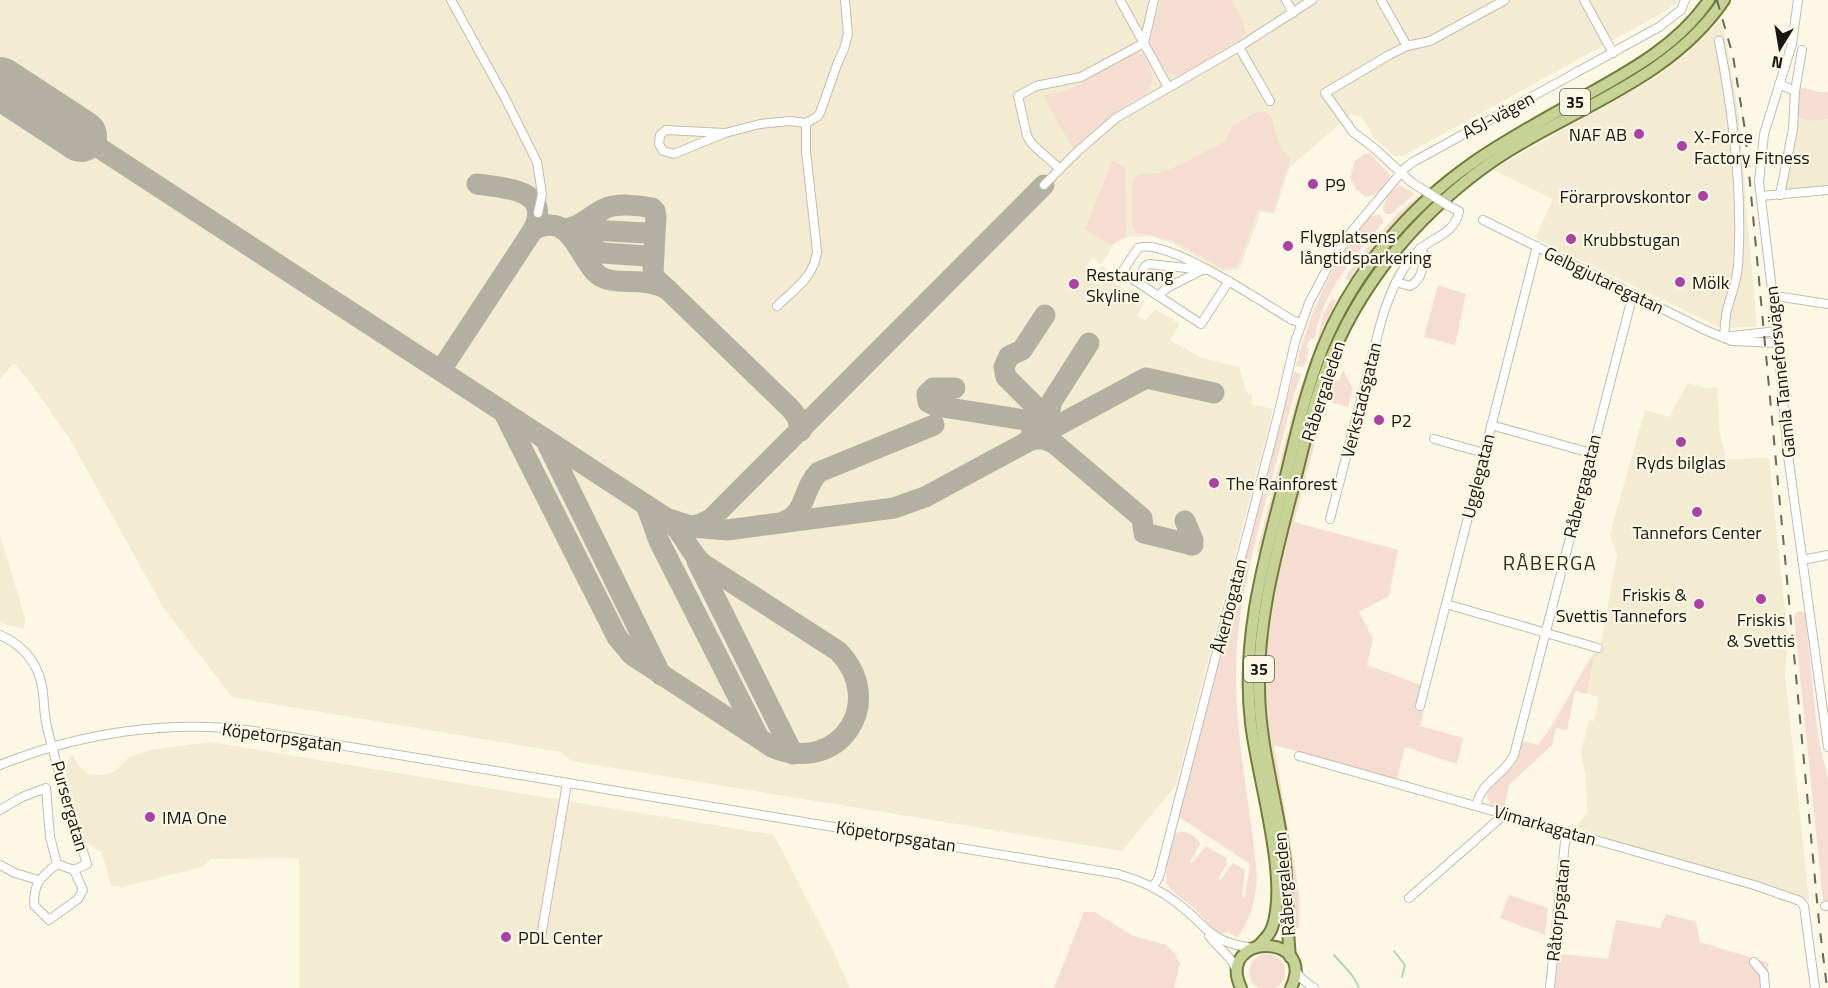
<svg xmlns="http://www.w3.org/2000/svg" width="1828" height="988" viewBox="0 0 1828 988" font-family="'Titillium Web',sans-serif">
<style>
.built{fill:#f3ecd3}
.green{fill:#f6ddd2}
.lines{fill:none;stroke-linecap:round;stroke-linejoin:round}
.stream{stroke:#addea9;stroke-width:2}
.taxiway{stroke:#b4b0a1;stroke-width:21}
.runway{stroke:#b4b0a1;stroke-width:52}
.minor-casing{stroke:#c2bdac;stroke-width:10}
.major-casing{stroke:#727d3a;stroke-width:14}
.minor{stroke:#fff;stroke-width:8}
.major{stroke:#c7d296;stroke-width:10}
.rail{stroke:#6a675c;stroke-width:2;stroke-dasharray:10 10;stroke-linecap:butt}
.minor-bridge-casing{stroke:#c2bdac;stroke-width:10;stroke-linecap:butt}
.minor-bridge{stroke:#fff;stroke-width:8}
.poi-dot{fill:#ab41a3;stroke:#fdf8e6;stroke-width:2}
.labels{text-anchor:middle;dominant-baseline:central;stroke-width:4.5;stroke-linejoin:round;paint-order:stroke}
.shield{fill:#fdf8e6;stroke:#5d5a51;stroke-width:1.5}
.shield-label{font-size:16px;font-weight:bold;fill:#191711}
.street-label{font-size:18px;fill:#191711;stroke:#fdf8e6}
.poi-label{font-size:18px;fill:#191711;stroke:#fdf8e6;text-anchor:start}
.neighbourhood-label{font-size:20px;letter-spacing:1.5px;fill:#322e20;stroke:#fdf8e6}
</style>
<rect width="100%" height="100%" fill="#fdf8e6"/>
<g class="built">
<path d="M 0,0 L 1678,0 L 1677,3 L 1655,17 L 1403,156 L 1394,156 L 1375,139 L 1362,117 L 1351,114 L 1290,167 L 1274,214 L 1261,212 L 1239,270 L 1222,271 L 1172,243 L 1149,236 L 1129,237 L 1114,244 L 1101,264 L 1092,258 L 1087,266 L 1098,272 L 1102,266 L 1113,274 L 1110,280 L 1145,302 L 1137,315 L 1145,320 L 1155,309 L 1180,324 L 1170,340 L 1202,358 L 1239,367 L 1247,393 L 1253,396 L 1251,404 L 1273,409 L 1176,785 L 1122,851 L 571,761 L 561,752 L 232,697 L 163,607 L 71,441 L 35,389 L 14,363 L 0,379 Z"/>
<path d="M 1721,20 L 1728,49 L 1739,119 L 1757,327 L 1721,328 L 1535,238 L 1553,199 L 1493,170 L 1657,76 L 1686,55 Z"/>
<path d="M 1797,117 L 1810,121 L 1828,119 L 1828,188 L 1785,191 Z"/>
<path d="M 1688,383 L 1706,388 L 1717,387 L 1720,434 L 1726,459 L 1769,458 L 1788,639 L 1785,673 L 1809,900 L 1575,828 L 1587,813 L 1586,778 L 1581,752 L 1589,720 L 1594,721 L 1599,697 L 1587,694 L 1595,652 L 1601,643 L 1617,555 L 1610,536 L 1613,523 L 1645,410 L 1669,417 Z"/>
<path d="M 0,535 L 25,618 L 24,629 L 0,623 Z"/>
<path d="M 210,742 L 774,835 L 831,946 L 850,988 L 299,988 L 299,858 L 211,859 L 202,867 L 122,887 L 111,885 L 102,853 L 87,843 L 85,839 L 65,770 L 70,756 L 73,755 L 78,765 L 88,774 L 102,775 L 114,772 L 128,758 L 149,750 Z"/>
</g>
<g class="green">
<path d="M 1161,0 L 1231,0 L 1242,20 L 1246,33 L 1238,40 L 1185,74 C 1168,81 1151,58 1151,43 C 1151,29 1157,14 1161,0 Z"/>
<path d="M 1138,53 L 1144,55 C 1166,94 1139,95 1113,114 C 1099,125 1086,137 1073,149 L 1043,95 L 1069,90 L 1133,54 Z"/>
<path d="M 1799,87 L 1820,92 L 1828,92 L 1828,119 L 1810,121 L 1797,117 Z"/>
<path d="M 1257,112 L 1266,112 L 1271,117 L 1279,145 L 1290,159 L 1273,212 L 1258,210 L 1237,268 L 1224,269 L 1173,241 L 1148,234 L 1138,234 L 1132,227 L 1132,181 L 1139,174 L 1160,173 L 1180,165 L 1225,141 L 1232,126 Z"/>
<path d="M 1366,153 L 1370,154 L 1390,175 C 1386,187 1377,195 1366,197 L 1356,189 L 1350,178 L 1355,161 Z"/>
<path d="M 1112,161 L 1125,167 L 1126,236 L 1110,245 L 1085,229 Z"/>
<path d="M 1400,185 L 1415,194 L 1391,214 L 1386,214 L 1383,210 C 1384,199 1391,190 1400,185 Z"/>
<path d="M 1418,196 L 1421,199 L 1356,270 L 1349,281 L 1345,278 L 1362,254 L 1397,214 Z"/>
<path d="M 1379,215 L 1383,219 L 1383,223 C 1354,257 1322,292 1315,338 L 1310,339 L 1306,347 L 1309,349 L 1304,367 L 1296,366 C 1311,308 1332,263 1370,216 Z"/>
<path d="M 1438,285 L 1466,294 L 1455,345 L 1424,337 Z"/>
<path d="M 1332,298 L 1336,301 L 1301,395 L 1260,552 L 1257,551 L 1295,404 L 1318,339 L 1322,318 Z"/>
<path d="M 1343,370 L 1353,389 L 1348,407 L 1326,401 L 1294,522 L 1398,550 L 1389,596 L 1359,612 L 1373,639 L 1367,665 L 1421,685 L 1416,705 L 1424,711 L 1420,726 L 1463,738 L 1457,764 L 1405,747 L 1397,779 L 1274,745 L 1299,893 L 1299,928 L 1293,929 C 1291,900 1292,871 1288,842 C 1280,785 1265,730 1264,671 C 1263,619 1278,568 1291,519 C 1303,472 1315,424 1329,378 L 1339,381 Z"/>
<path d="M 1294,372 L 1301,374 L 1294,394 L 1269,489 L 1267,490 L 1264,488 Z"/>
<path d="M 1266,493 L 1267,496 C 1254,546 1240,597 1237,648 C 1232,725 1250,799 1257,875 C 1256,899 1251,919 1237,938 L 1229,932 L 1219,934 L 1217,933 L 1196,910 L 1171,890 L 1166,882 L 1167,864 L 1174,834 C 1183,828 1196,835 1200,844 L 1190,862 L 1192,863 L 1206,846 L 1226,858 L 1227,864 L 1218,879 L 1220,880 L 1233,863 L 1245,870 L 1242,896 L 1245,897 L 1250,864 L 1179,817 L 1262,495 Z"/>
<path d="M 1800,611 L 1805,613 L 1818,737 L 1828,779 L 1828,900 L 1823,901 L 1794,617 L 1796,613 Z"/>
<path d="M 1595,652 L 1587,694 L 1575,691 L 1567,730 L 1556,728 L 1552,745 L 1509,785 L 1504,809 L 1491,805 L 1487,796 L 1488,791 L 1512,768 L 1517,761 L 1523,741 L 1538,745 C 1561,716 1574,682 1595,652 Z"/>
<path d="M 1509,895 L 1548,908 L 1545,935 L 1500,918 Z"/>
<path d="M 1084,912 L 1095,912 L 1131,935 L 1166,945 L 1175,954 L 1180,964 L 1174,988 L 1054,988 Z"/>
<path d="M 1666,914 L 1696,922 L 1700,942 L 1769,963 L 1763,988 L 1555,988 L 1559,954 L 1608,959 L 1616,920 L 1660,928 Z"/>
<circle cx="1267" cy="972" r="18"/>
</g>
<g class="lines">
<g class="stream">
<path d="M 1394,951 L 1405,965 L 1402,977"/>
<path d="M 1334,955 C 1344,967 1353,973 1359,988"/>
</g>
<g class="taxiway">
<path d="M 0,85 L 1,84"/>
<path d="M 81,136 L 663,516 C 684,530 686,549 703,564 L 838,651 C 888,702 839,776 772,747 L 632,655 L 617,637 L 503,411"/>
<path d="M 562,229 C 583,227 587,217 604,209 C 616,203 639,205 652,208 L 655,211 L 656,216 L 653,273 L 656,279 L 668,290"/>
<path d="M 572,229 L 646,233 L 651,235 L 654,240"/>
<path d="M 533,230 C 571,210 578,257 597,274 C 613,288 646,275 668,290 L 791,409 L 797,417 L 801,431"/>
<path d="M 575,237 L 602,253 L 647,256 L 653,263"/>
<path d="M 1045,315 L 1022,350 L 1009,356 L 1004,367 L 1006,377 L 1044,415 L 1046,424"/>
<path d="M 441,370 L 533,230 C 553,189 504,188 477,184"/>
<path d="M 955,388 L 933,388 L 927,394 L 928,402 L 936,406 L 1025,420 L 1033,427 L 1032,436 L 1028,441"/>
<path d="M 1045,429 L 1052,401 L 1089,343"/>
<path d="M 545,439 L 661,675"/>
<path d="M 1031,439 L 1044,439 L 1055,444 L 1142,518 L 1144,533 L 1193,545"/>
<path d="M 646,505 L 659,541 L 758,736"/>
<path d="M 669,519 L 693,527 L 727,530 L 894,508 L 925,497 L 1146,378 L 1214,393"/>
<path d="M 1185,521 L 1193,540 L 1191,545"/>
<path d="M 783,522 C 807,514 802,488 819,472 L 934,425"/>
<path d="M 690,526 L 698,525 L 711,519 L 1044,185"/>
<path d="M 697,561 L 793,754"/>
</g>
<path class="runway" d="M 0,83 L 81,136"/>
<defs>
<g id="minor">
<path d="M 451,0 L 505,98 L 537,162 L 542,194 L 538,213"/>
<path d="M 1120,0 L 1168,87"/>
<path d="M 1286,0 L 1293,13"/>
<path d="M 1381,0 L 1407,46"/>
<path d="M 1584,0 L 1613,53"/>
<path d="M 1798,0 L 1792,44 L 1764,134 L 1759,182 L 1777,331 L 1788,455 L 1828,747"/>
<path d="M 1719,41 C 1733,113 1743,192 1738,265 C 1737,281 1731,295 1727,310 C 1725,318 1725,328 1724,337"/>
<path d="M 1239,47 L 1270,101"/>
<path d="M 1779,84 L 1795,91"/>
<path d="M 725,133 L 666,130 L 660,135 L 659,144 L 663,151 L 674,154 L 725,133 L 760,124 L 790,121 L 806,123 L 817,117 L 820,113 L 838,62 L 844,49 L 848,34 L 845,0"/>
<path d="M 1060,169 L 1032,144 L 1027,136 L 1018,96 L 1036,86 L 1081,77 L 1144,43 L 1154,0"/>
<path d="M 1411,182 L 1374,148 L 1353,132 L 1325,93 L 1389,55 L 1407,46 L 1430,41 L 1505,0"/>
<path d="M 1044,185 L 1078,151 L 1116,118 L 1239,47 L 1312,0"/>
<path d="M 1780,195 L 1793,129 L 1795,91 L 1802,50"/>
<path d="M 1761,196 L 1828,190"/>
<path d="M 1483,220 L 1705,330 L 1732,341 L 1778,343"/>
<path d="M 1229,281 L 1201,324 L 1128,276 L 1124,269 L 1138,248 C 1165,236 1265,304 1292,320 L 1301,323"/>
<path d="M 1137,282 L 1145,266 L 1149,264 L 1205,270"/>
<path d="M 1396,282 L 1410,286 C 1422,280 1422,268 1425,257 L 1420,248"/>
<path d="M 1158,296 L 1167,288 L 1200,271"/>
<path d="M 1773,298 L 1782,297 L 1828,304"/>
<path d="M 777,306 C 796,288 814,277 817,251 L 806,151 L 806,123"/>
<path d="M 1724,337 L 1777,331"/>
<path d="M 1491,425 L 1591,453"/>
<path d="M 1434,439 L 1484,453"/>
<path d="M 1330,519 L 1381,322 C 1388,298 1397,274 1414,255 C 1429,237 1455,236 1459,211 L 1449,206"/>
<path d="M 1802,560 L 1828,555"/>
<path d="M 1446,604 L 1598,648"/>
<path d="M 0,635 C 16,642 28,652 36,668 C 46,687 42,707 47,727 C 58,773 73,819 87,864 L 74,870"/>
<path d="M 1420,706 L 1537,246"/>
<path d="M 1299,756 L 1754,885 L 1800,901 L 1804,906 L 1815,988"/>
<path d="M 0,765 C 79,733 169,719 254,731 L 1118,874 C 1140,880 1159,889 1177,903 C 1210,928 1207,941 1252,948"/>
<path d="M 1476,806 C 1483,779 1503,777 1514,755 L 1633,294"/>
<path d="M 0,810 L 22,797 L 46,788 L 50,837 L 57,864 L 74,870 L 83,890 L 78,899 L 49,920 L 34,905 C 34,882 40,878 57,864"/>
<path d="M 0,865 L 15,873 L 38,880"/>
<path d="M 1153,887 L 1159,877 L 1162,865 L 1280,407 L 1295,342 L 1309,303 L 1328,267 L 1352,231 L 1404,169 L 1413,162 L 1659,27 L 1681,10 L 1685,0"/>
<path d="M 1409,898 L 1505,814"/>
<path d="M 1825,906 L 1828,905"/>
<path d="M 1209,936 L 1232,961 L 1237,971"/>
<path d="M 541,937 L 567,783"/>
<path d="M 1754,962 L 1764,974 L 1765,988"/>
<path d="M 1295,970 L 1302,979 L 1314,988"/>
<path d="M 1550,988 L 1566,832"/>
</g>
<g id="major">
<path d="M 1258,946 C 1264,940 1269,936 1272,928 C 1290,880 1257,777 1251,723 C 1241,639 1264,560 1285,480 C 1296,435 1306,390 1323,347 C 1353,273 1409,207 1474,162 C 1507,139 1543,120 1578,100 C 1626,73 1677,47 1709,0"/>
<path d="M 1290,957 C 1286,920 1289,884 1283,847 C 1275,794 1259,741 1259,687 C 1258,622 1274,561 1290,499 C 1300,462 1308,423 1320,387 C 1349,299 1406,226 1479,171 C 1559,111 1666,86 1724,0"/>
<path d="M 1241,988 C 1215,932 1318,932 1291,988"/>
</g>
</defs>
<use href="#minor" class="minor-casing"/>
<use href="#major" class="major-casing"/>
<use href="#minor" class="minor"/>
<use href="#major" class="major"/>
<path class="rail" d="M 1717,0 L 1733,56 L 1745,130 L 1819,922 L 1827,988"/>
<defs>
<path id="minor-bridge" d="M 1411,182 L 1449,206"/>
</defs>
<use href="#minor-bridge" class="minor-bridge-casing"/>
<use href="#minor-bridge" class="minor-bridge"/>
</g>
<g class="poi-dot">
<circle cx="1639" cy="134" r="6"/>
<circle cx="1682" cy="146" r="6"/>
<circle cx="1313" cy="184" r="6"/>
<circle cx="1703" cy="196" r="6"/>
<circle cx="1571" cy="239" r="6"/>
<circle cx="1288" cy="246" r="6"/>
<circle cx="1680" cy="282" r="6"/>
<circle cx="1074" cy="284" r="6"/>
<circle cx="1379" cy="420" r="6"/>
<circle cx="1681" cy="442" r="6"/>
<circle cx="1214" cy="483" r="6"/>
<circle cx="1697" cy="512" r="6"/>
<circle cx="1761" cy="599" r="6"/>
<circle cx="1699" cy="604" r="6"/>
<circle cx="150" cy="817" r="6"/>
<circle cx="506" cy="937" r="6"/>
</g>
<g class="labels">
<g class="shield">
<rect x="1560" y="89" width="30" height="26" rx="4.5"/>
<rect x="1244" y="656" width="30" height="26" rx="4.5"/>
</g>
<g class="shield-label">
<text x="1575" y="102">35</text>
<text x="1259" y="669">35</text>
</g>
<g class="street-label">
<text transform="translate(1498 115) rotate(-28)">ASJ-vägen</text>
<text transform="translate(1604 280) rotate(26)">Gelbgjutaregatan</text>
<text transform="translate(1780 372) rotate(-96)">Gamla Tanneforsvägen</text>
<text transform="translate(1323 391) rotate(-72)">Råbergaleden</text>
<text transform="translate(1361 400) rotate(-76)">Verkstadsgatan</text>
<text transform="translate(1478 476) rotate(-76)">Ugglegatan</text>
<text transform="translate(1582 486) rotate(-76)">Råbergagatan</text>
<text transform="translate(1229 606) rotate(-76)">Åkerbogatan</text>
<text transform="translate(282 737) rotate(8)">Köpetorpsgatan</text>
<text transform="translate(70 806) rotate(74)">Pursergatan</text>
<text transform="translate(1545 825) rotate(16)">Vimarkagatan</text>
<text transform="translate(896 836) rotate(9)">Köpetorpsgatan</text>
<text transform="translate(1284 884) rotate(-95)">Råbergaleden</text>
<text transform="translate(1558 910) rotate(-84)">Råtorpsgatan</text>
</g>
<g class="poi-label">
<text x="1627" y="134" text-anchor="end">NAF AB</text>
<text x="1694" y="136">X-Force<tspan x="1694" dy="21">Factory Fitness</tspan></text>
<text x="1325" y="184">P9</text>
<text x="1691" y="196" text-anchor="end">Förarprovskontor</text>
<text x="1300" y="236">Flygplatsens<tspan x="1300" dy="21">långtidsparkering</tspan></text>
<text x="1583" y="239">Krubbstugan</text>
<text x="1086" y="274">Restaurang<tspan x="1086" dy="21">Skyline</tspan></text>
<text x="1692" y="282">Mölk</text>
<text x="1391" y="420">P2</text>
<text x="1681" y="462" text-anchor="middle">Ryds bilglas</text>
<text x="1226" y="483">The Rainforest</text>
<text x="1697" y="532" text-anchor="middle">Tannefors Center</text>
<text x="1687" y="594" text-anchor="end">Friskis &amp;<tspan x="1687" dy="21">Svettis Tannefors</tspan></text>
<text x="1761" y="619" text-anchor="middle">Friskis<tspan x="1761" dy="21">&amp; Svettis</tspan></text>
<text x="162" y="817">IMA One</text>
<text x="518" y="937">PDL Center</text>
</g>
<g class="neighbourhood-label">
<text x="1550" y="562">RÅBERGA</text>
</g>
</g>
<g transform="translate(1780 48) rotate(191)" stroke="#fdf8e6" stroke-width="4.5" paint-order="stroke">
<path d="M0-4.5L10 22L0 15L-10 22Z" fill="#191711"/>
<text y="-9" font-size="16" font-weight="bold" text-anchor="middle" fill="#191711">N</text>
</g>
</svg>
